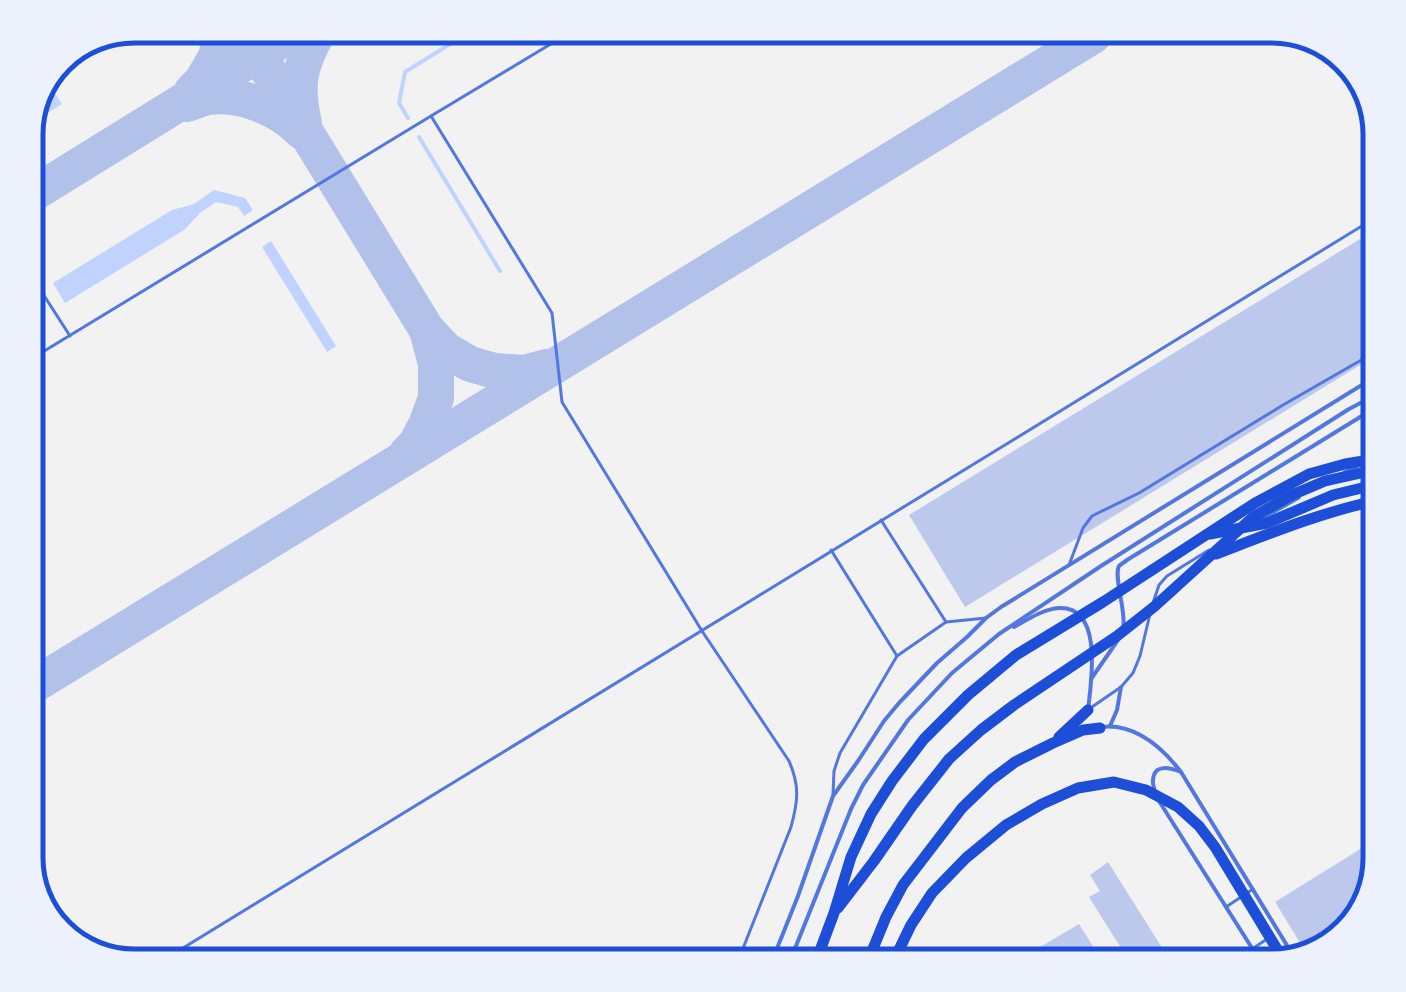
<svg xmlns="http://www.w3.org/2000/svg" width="1406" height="992" viewBox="0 0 1406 992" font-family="Poppins,sans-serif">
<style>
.water{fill:#bfd3fe}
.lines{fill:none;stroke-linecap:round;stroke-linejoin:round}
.stream{stroke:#bfd3fe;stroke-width:4}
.taxiway{stroke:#b2c1ea;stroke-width:36}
.building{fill:#bdc9ec}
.service{stroke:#5277de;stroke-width:3}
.minor{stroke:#5277de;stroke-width:4}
.trunk{stroke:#1d4ed8;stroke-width:11}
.rim{fill:none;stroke:#1d4ed8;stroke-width:5}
</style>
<rect width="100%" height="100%" fill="#f2f2f2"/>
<g class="water">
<path d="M 50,86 L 62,104 L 39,118 L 46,90 Z"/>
<path d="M 214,190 L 245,198 L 253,210 L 244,216 L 238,207 L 216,202 L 200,213 L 184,230 L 65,303 L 53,283 L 172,210 L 194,204 Z"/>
<path d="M 271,241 L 336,346 L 327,352 L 262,247 Z"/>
</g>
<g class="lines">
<g class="stream">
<path d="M 408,118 L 399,103 L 405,72 L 463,36"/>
<path d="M 419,137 L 500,271"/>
</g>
<g class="taxiway">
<path d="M 247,36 L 427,330 L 446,350 L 470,364 L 495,371 L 524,373 L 546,367"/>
<path d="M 192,91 L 202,81 L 217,55 L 219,36"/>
<path d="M 186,104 C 194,102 202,98 210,97 C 241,93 280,109 301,131"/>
<path d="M 304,124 C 296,87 298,69 316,36"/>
<path d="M 36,192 L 288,36"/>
<path d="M 407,453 L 416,444 L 426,425 L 436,398 L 436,364 L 427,330"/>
<path d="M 36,684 L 1093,36"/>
</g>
</g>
<g class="building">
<path d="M 1370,233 L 1370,359 L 965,607 L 909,515 Z"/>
<path d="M 1370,843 L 1370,859 L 1365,890 L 1350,918 L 1316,946 L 1304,949 L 1275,902 Z"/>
<path d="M 1108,862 L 1159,943 L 1168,956 L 1126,956 L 1089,897 L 1100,891 L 1090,875 Z"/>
<path d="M 1079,924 L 1099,956 L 1025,956 Z"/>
</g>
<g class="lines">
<g class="service">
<path d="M 564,36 L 431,116 L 552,313 L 562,402 L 702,631 L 789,761 C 800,786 798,801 791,827 L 740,956"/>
<path d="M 36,283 L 70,336"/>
<path d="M 36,356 L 431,116"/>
<path d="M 1344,472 L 1357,467"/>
<path d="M 1262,519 L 1299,498"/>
<path d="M 881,520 L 946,622"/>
<path d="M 831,550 L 897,656"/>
<path d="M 1069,565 L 1083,528 L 1092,516 L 1139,493 L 1283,405 L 1370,355"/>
<path d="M 1153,603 L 1159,585 L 1167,576 L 1209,550"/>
<path d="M 1089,709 L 1121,687 L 1133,673 L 1140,656 L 1150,614"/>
<path d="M 833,794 L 834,771 L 840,753 L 897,656 L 946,622 L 986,618"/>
<path d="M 1226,907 L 1253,889"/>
<path d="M 1252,949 L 1267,939"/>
<path d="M 170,956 C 571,712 970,466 1370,221"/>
</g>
<g class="minor">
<path d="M 1014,627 C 1027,620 1043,609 1059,608 C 1104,606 1091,683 1088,710"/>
<path d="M 1123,628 C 1127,613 1113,576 1119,566 C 1121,564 1125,562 1127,560 L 1370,411"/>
<path d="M 1091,679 L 1118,640"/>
<path d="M 1110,726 L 1117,710 L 1121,687"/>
<path d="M 1101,727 C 1135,723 1161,746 1181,772 L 1291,952"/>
<path d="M 1155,793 C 1155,789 1152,784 1153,780 C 1154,763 1171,768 1181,772"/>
<path d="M 1159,801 L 1257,956"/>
<path d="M 774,956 L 798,896 L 833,796 L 858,761 L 884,721 L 899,703 L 937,663 L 967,637 L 986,618 L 1001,607 L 1370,380"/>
<path d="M 792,956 L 851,809 L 863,785 L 908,720 L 952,673 L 999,634 L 1101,566 L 1349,409 L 1370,398"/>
</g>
<g class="trunk">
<path d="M 1210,534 L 1267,523 L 1333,495 L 1370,486"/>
<path d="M 1216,554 C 1266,535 1317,514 1370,502"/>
<path d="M 1059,737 L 1088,710"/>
<path d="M 838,908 L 874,861 L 912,806 L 949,759 L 981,730 L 1014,705 L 1117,636 L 1155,606 L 1253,517 L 1292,495 L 1325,481 L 1361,473 L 1370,473"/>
<path d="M 818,956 L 834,913 L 851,857 L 871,814 L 892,781 L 924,739 L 968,695 L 1016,655 L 1103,602 L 1255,503 L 1309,474 L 1345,464 L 1370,460"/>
<path d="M 870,956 L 886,917 L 903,885 L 962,808 L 991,780 L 1015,762 L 1053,743 L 1083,730 L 1100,728"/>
<path d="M 896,956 L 911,925 L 932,893 L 966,858 L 1006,825 L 1042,804 L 1078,788 L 1114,782 L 1146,790 L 1178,807 L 1199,826 L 1215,847 L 1280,954"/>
</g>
</g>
<path d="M0 0H1406V992H0ZM134 43H1272A91 91 0 0 1 1363 134V858A91 91 0 0 1 1272 949H134A91 91 0 0 1 43 858V134A91 91 0 0 1 134 43Z" fill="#edf1fc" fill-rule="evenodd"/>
<path class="rim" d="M134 43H1272A91 91 0 0 1 1363 134V858A91 91 0 0 1 1272 949H134A91 91 0 0 1 43 858V134A91 91 0 0 1 134 43Z"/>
</svg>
